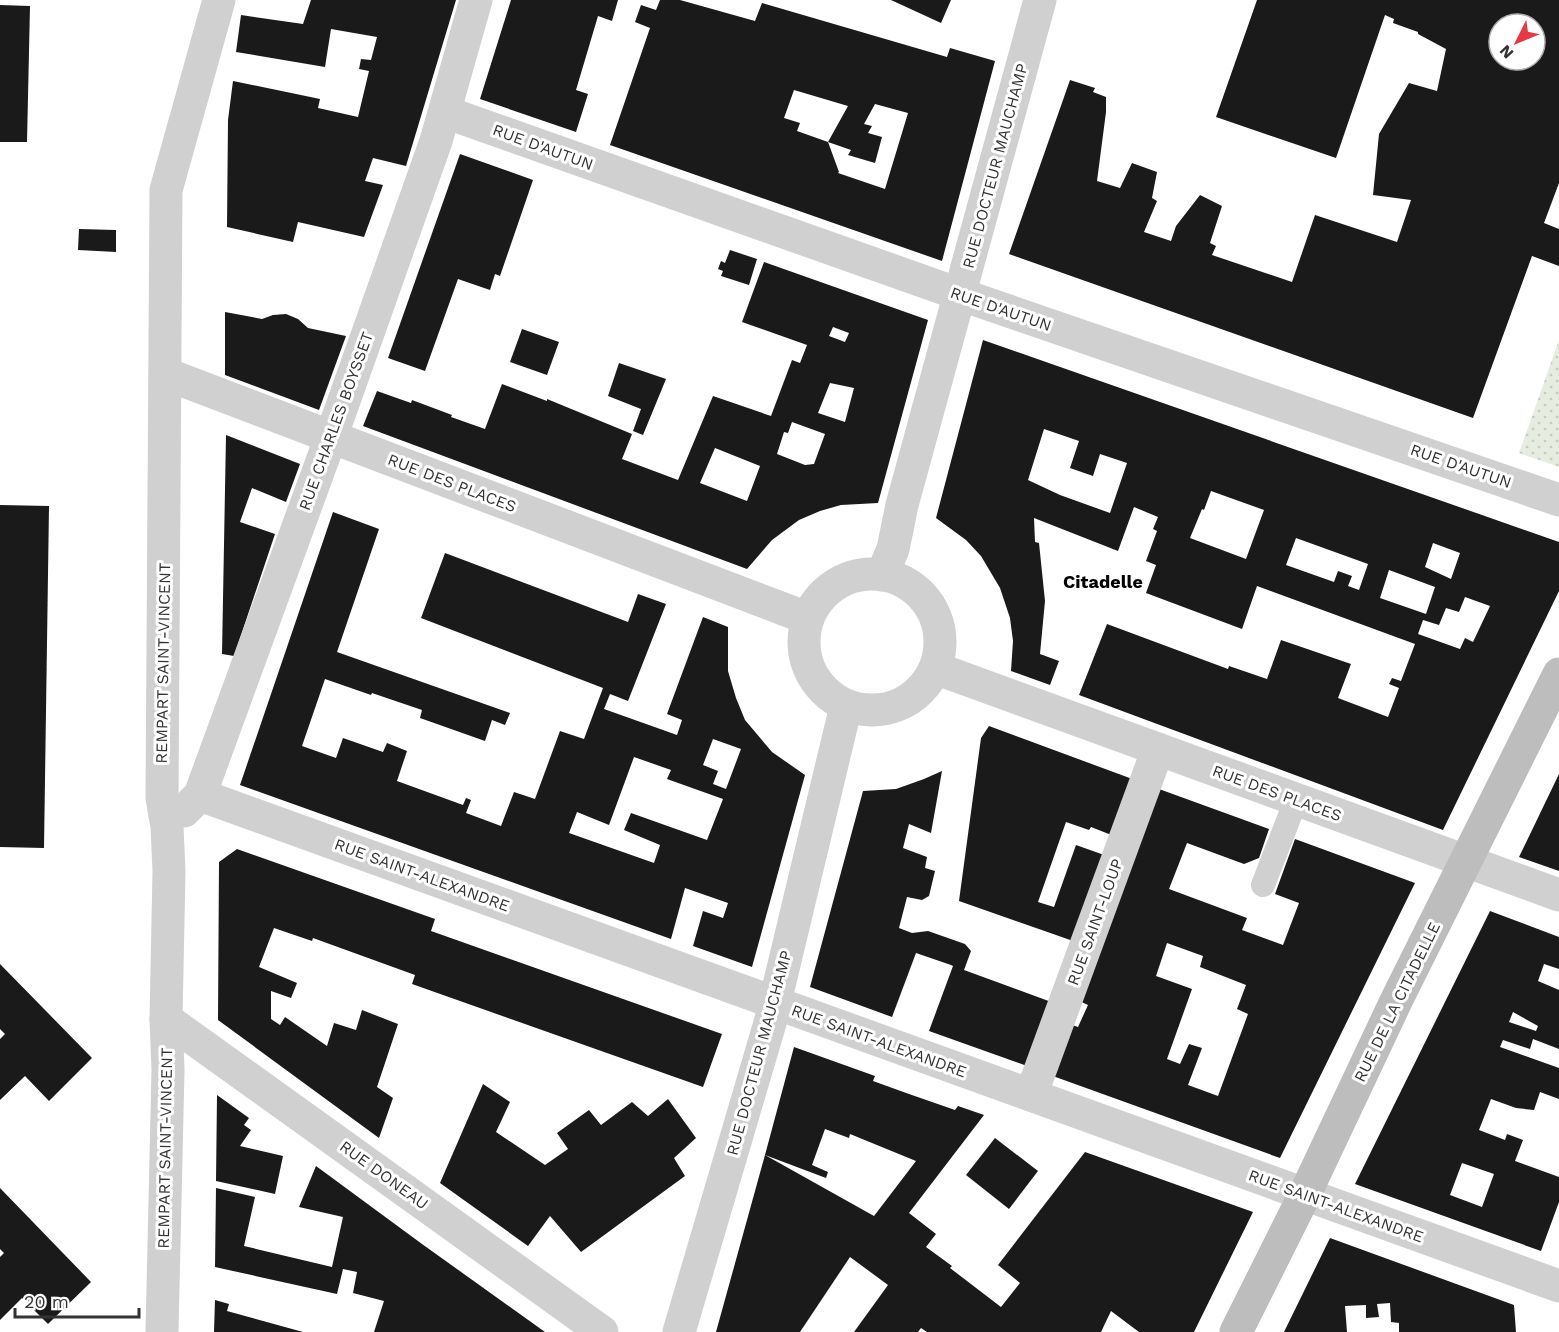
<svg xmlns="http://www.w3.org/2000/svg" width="1559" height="1332" viewBox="0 0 1559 1332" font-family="'Work Sans',sans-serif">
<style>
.grass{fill:url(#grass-dots)}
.building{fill:#1a1a1a;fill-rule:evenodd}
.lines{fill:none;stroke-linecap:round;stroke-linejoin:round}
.lane{stroke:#d0d0d0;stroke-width:24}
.street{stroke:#d0d0d0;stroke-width:33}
.secondary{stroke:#bdbdbd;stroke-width:33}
.labels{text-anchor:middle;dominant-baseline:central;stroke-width:6;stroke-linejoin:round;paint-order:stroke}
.street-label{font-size:16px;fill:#333;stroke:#fff}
.neighbourhood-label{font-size:18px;font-weight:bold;fill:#000;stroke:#fff}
</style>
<defs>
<pattern id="grass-dots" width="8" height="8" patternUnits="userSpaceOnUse" patternTransform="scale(1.5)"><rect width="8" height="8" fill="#e6ecdf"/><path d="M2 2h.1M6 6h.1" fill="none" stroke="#c6cbc0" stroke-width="1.8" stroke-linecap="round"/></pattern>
</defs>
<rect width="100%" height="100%" fill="#fff"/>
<path class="grass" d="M 1559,340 L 1559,467 L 1519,453 Z"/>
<g class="building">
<path d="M 311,0 L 456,0 L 406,166 L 373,158 L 365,181 L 383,185 L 364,237 L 298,222 L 293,242 L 227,227 L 228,120 L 233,81 L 320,99 L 318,108 L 358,117 L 369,71 L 359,69 L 361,59 L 371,60 L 377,37 L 331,29 L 325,67 L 236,52 L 241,15 L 303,24 Z"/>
<path d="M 511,0 L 618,0 L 612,21 L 598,16 L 576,90 L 588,94 L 576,132 L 480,99 Z"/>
<path d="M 660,0 L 680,0 L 755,21 L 762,3 L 947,57 L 950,48 L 995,61 L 942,261 L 610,145 L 650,28 L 635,22 L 641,5 L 656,10 ZM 794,90 L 848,106 L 828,142 L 851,150 L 848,155 L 875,163 L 882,137 L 868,133 L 872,126 L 864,124 L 875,104 L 908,113 L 885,189 L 838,173 L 839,172 L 828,142 L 797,131 L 800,123 L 784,118 Z"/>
<path d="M 891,0 L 951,0 L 941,23 Z"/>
<path d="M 1257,0 L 1559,0 L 1559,183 L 1544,223 L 1559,229 L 1559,266 L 1532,256 L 1473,418 L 1009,254 L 1070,80 L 1095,88 L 1093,92 L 1106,97 L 1106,112 L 1097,181 L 1120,188 L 1132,163 L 1157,172 L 1152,198 L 1157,201 L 1144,232 L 1171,241 L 1176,226 L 1200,195 L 1222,206 L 1210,243 L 1216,246 L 1212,255 L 1292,282 L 1315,215 L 1397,242 L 1411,200 L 1373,195 L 1379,134 L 1409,83 L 1437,91 L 1446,49 L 1418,34 L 1418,32 L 1393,23 L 1394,19 L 1385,15 L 1336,158 L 1216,117 ZM 1499,24 L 1535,24 L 1535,60 L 1499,60 Z"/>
<path d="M 0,5 L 30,6 L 27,142 L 0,142 Z"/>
<path d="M 460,154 L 533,180 L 500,276 L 495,274 L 490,290 L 458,279 L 425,371 L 388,358 Z"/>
<path d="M 79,229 L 116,230 L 116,252 L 78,250 Z"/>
<path d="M 730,250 L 757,259 L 749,285 L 721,276 L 723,271 L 718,269 L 721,261 L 725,263 Z"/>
<path d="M 764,262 L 928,320 L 878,503 L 841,505 L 820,511 L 799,520 L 772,540 L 747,569 L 363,426 L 377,391 L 411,403 L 412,400 L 452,415 L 451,417 L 485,429 L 502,384 L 547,401 L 547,399 L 632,434 L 622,459 L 678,480 L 713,396 L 771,416 L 792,360 L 800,363 L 807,345 L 742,322 ZM 833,327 L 849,333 L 845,342 L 829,336 ZM 830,383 L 854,388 L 845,422 L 818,413 ZM 792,422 L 825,434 L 814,464 L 805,465 L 777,454 L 784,432 L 788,433 ZM 715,448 L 760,466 L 747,501 L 700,483 Z"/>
<path d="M 225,312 L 262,319 L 273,315 L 286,314 L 298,319 L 308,328 L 346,336 L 319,410 L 225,375 Z"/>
<path d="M 522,329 L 559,342 L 547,375 L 510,362 Z"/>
<path d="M 983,340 L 1559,542 L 1559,591 L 1443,830 L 1079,695 L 1107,624 L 1228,669 L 1229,666 L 1267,679 L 1281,640 L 1351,664 L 1338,698 L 1388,717 L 1399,688 L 1389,684 L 1392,678 L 1401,681 L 1415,644 L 1257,586 L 1242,629 L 1146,593 L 1156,565 L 1146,561 L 1157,531 L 1153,529 L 1158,517 L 1134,507 L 1118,551 L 1034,518 L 1035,542 L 1039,543 L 1045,601 L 1040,654 L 1059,661 L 1050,685 L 1011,671 L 1013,641 L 1010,618 L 1000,588 L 981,556 L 966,540 L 936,518 ZM 1044,429 L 1079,441 L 1070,468 L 1093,476 L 1100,454 L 1127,463 L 1110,513 L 1060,495 L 1028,480 ZM 1211,491 L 1264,510 L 1246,559 L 1190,538 L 1202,509 L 1204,510 ZM 1296,538 L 1368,564 L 1359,590 L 1348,586 L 1352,576 L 1338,571 L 1334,582 L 1286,565 ZM 1433,543 L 1460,553 L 1451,579 L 1425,567 ZM 1389,570 L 1435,587 L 1426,614 L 1380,598 ZM 1465,597 L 1490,606 L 1473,642 L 1465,638 L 1460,649 L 1418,634 L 1423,620 L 1439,625 L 1446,608 L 1459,612 Z"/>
<path d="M 619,363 L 666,379 L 643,435 L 633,431 L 641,409 L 608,396 Z"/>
<path d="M 226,435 L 300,464 L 286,502 L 252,488 L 240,522 L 275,534 L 234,656 L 222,654 Z"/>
<path d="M 0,505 L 49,506 L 44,848 L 0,847 Z"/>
<path d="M 333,512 L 379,529 L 337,652 L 510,713 L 505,725 L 492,720 L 485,741 L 420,718 L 422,710 L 372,693 L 371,695 L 325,679 L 302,746 L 336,758 L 343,738 L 383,752 L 387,743 L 407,751 L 397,781 L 463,805 L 466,798 L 471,800 L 466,813 L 501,826 L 514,792 L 535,799 L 560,731 L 584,739 L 603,688 L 421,618 L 445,553 L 628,622 L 638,594 L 666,604 L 628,701 L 610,694 L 604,709 L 677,735 L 682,720 L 667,714 L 703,617 L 728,627 L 728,671 L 736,698 L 745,720 L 772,752 L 805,775 L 752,967 L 693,946 L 703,911 L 723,918 L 728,903 L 685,888 L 671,939 L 240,785 ZM 713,739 L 741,749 L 726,789 L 713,784 L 718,771 L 703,765 ZM 634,757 L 671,770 L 667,779 L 723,799 L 707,840 L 631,813 L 624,830 L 660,845 L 654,863 L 569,833 L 577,812 L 609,825 Z"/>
<path d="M 989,726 L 1135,780 L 1114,836 L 1091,827 L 1089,830 L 1066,822 L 1060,839 L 1038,902 L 1054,907 L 1076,845 L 1107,856 L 1076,942 L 959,901 L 981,738 Z"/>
<path d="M 942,771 L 931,833 L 909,824 L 903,848 L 927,857 L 925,868 L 935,871 L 929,896 L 922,900 L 907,897 L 899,928 L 912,933 L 928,931 L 965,944 L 971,951 L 964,970 L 1054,1003 L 1030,1067 L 929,1031 L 953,966 L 951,965 L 916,953 L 892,1017 L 810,987 L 863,791 L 896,789 L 924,779 Z"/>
<path d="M 1559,774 L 1559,871 L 1519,857 Z"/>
<path d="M 1159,789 L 1269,829 L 1259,858 L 1244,864 L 1187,843 L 1169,889 L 1247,918 L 1242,930 L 1283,945 L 1299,903 L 1275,894 L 1295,839 L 1415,883 L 1280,1158 L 1050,1075 L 1069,1024 L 1078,1027 L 1088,1005 L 1077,1000 ZM 1167,943 L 1203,956 L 1200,967 L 1246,985 L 1237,1009 L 1248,1014 L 1218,1096 L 1188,1085 L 1202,1048 L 1189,1044 L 1180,1064 L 1167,1059 L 1192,989 L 1156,976 Z"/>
<path d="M 237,849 L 435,919 L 431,931 L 722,1034 L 703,1087 L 412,984 L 415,975 L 313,938 L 312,941 L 274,928 L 259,967 L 297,983 L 291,998 L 271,991 L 271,1019 L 280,1025 L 285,1017 L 327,1046 L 334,1023 L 356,1030 L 362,1010 L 398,1024 L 377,1087 L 393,1098 L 379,1138 L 218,1020 L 219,862 Z"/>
<path d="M 1490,911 L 1559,937 L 1559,969 L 1544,964 L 1538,981 L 1559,990 L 1559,1049 L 1533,1039 L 1530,1049 L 1503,1040 L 1500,1047 L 1559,1068 L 1559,1099 L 1540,1092 L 1534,1110 L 1516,1108 L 1491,1099 L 1479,1130 L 1505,1140 L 1507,1134 L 1523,1140 L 1515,1161 L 1559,1177 L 1559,1202 L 1541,1251 L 1355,1184 ZM 1513,1012 L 1538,1026 L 1536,1031 L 1509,1022 ZM 1462,1163 L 1494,1174 L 1482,1207 L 1450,1195 Z"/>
<path d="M 0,964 L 92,1058 L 49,1101 L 25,1076 L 0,1100 L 0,1039 L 5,1034 L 0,1029 Z"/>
<path d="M 794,1047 L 875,1076 L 873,1081 L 909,1094 L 955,1110 L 958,1106 L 984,1115 L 909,1213 L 936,1234 L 926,1247 L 952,1266 L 950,1268 L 1001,1307 L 1020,1283 L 998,1265 L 1085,1152 L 1253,1212 L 1194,1332 L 1139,1332 L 1111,1311 L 1101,1332 L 927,1332 L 921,1328 L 918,1332 L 854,1332 L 888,1285 L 850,1257 L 800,1332 L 716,1332 L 765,1155 L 874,1216 L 916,1161 L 850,1134 L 849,1138 L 825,1129 L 812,1165 L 828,1172 L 826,1178 L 765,1155 Z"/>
<path d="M 483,1084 L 510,1102 L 496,1132 L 545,1165 L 568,1149 L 557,1133 L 589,1110 L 601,1125 L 632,1102 L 648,1116 L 668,1099 L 696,1138 L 674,1158 L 685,1176 L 581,1252 L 550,1216 L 528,1246 L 440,1183 Z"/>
<path d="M 217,1095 L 249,1118 L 244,1125 L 251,1130 L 240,1146 L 283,1156 L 275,1194 L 216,1181 Z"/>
<path d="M 995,1138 L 1038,1171 L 1009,1209 L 966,1175 Z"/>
<path d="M 316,1166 L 422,1244 L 545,1332 L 374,1332 L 384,1301 L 353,1293 L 357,1272 L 343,1269 L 337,1294 L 215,1267 L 216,1188 L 255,1197 L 244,1246 L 332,1267 L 343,1217 L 299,1207 Z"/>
<path d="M 0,1188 L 91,1282 L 48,1324 L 22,1298 L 0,1320 L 0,1257 L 4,1253 L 0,1249 Z"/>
<path d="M 1330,1238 L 1514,1305 L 1516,1332 L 1399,1332 L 1399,1323 L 1391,1322 L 1390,1303 L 1377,1304 L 1379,1317 L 1366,1318 L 1366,1305 L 1345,1306 L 1347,1332 L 1284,1332 Z"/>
<path d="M 215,1300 L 229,1304 L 227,1311 L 303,1332 L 214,1332 Z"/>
</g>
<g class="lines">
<path class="lane" d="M 1263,885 L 1296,800"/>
<g class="street">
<path d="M 445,112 L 959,294 L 1559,500"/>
<path d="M 166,374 L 807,618"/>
<circle cx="872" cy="642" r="68"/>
<path d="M 882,575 L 893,549 L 902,505 L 1040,0"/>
<path d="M 935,668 L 1559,895"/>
<path d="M 200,795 L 1559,1286"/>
<path d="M 184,811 L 200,795 L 340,412 L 436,141 L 476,0"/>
<path d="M 166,1019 L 602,1332"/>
<path d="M 1031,1095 L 1158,749"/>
<path d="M 162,1332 L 168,1070 L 166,1019 L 169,871 L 167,827 L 162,798 L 166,190 L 219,0"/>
<path d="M 679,1332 L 770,1023 L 846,706"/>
</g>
<path class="secondary" d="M 1236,1332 L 1305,1194 L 1397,999 L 1559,674"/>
</g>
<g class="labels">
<g class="street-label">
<text transform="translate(543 147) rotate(20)">RUE D'AUTUN</text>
<text transform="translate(995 166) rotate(-75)">RUE DOCTEUR MAUCHAMP</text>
<text transform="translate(1001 309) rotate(19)">RUE D'AUTUN</text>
<text transform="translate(336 421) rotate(-70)">RUE CHARLES BOYSSET</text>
<text transform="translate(1461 466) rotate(19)">RUE D'AUTUN</text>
<text transform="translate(452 483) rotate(21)">RUE DES PLACES</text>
<text transform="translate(163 663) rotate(-89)">REMPART SAINT-VINCENT</text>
<text transform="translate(1277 793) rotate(20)">RUE DES PLACES</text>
<text transform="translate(422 875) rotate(20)">RUE SAINT-ALEXANDRE</text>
<text transform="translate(1095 922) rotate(-70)">RUE SAINT-LOUP</text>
<text transform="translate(1397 1002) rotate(-64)">RUE DE LA CITADELLE</text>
<text transform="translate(879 1041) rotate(20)">RUE SAINT-ALEXANDRE</text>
<text transform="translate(759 1053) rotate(-75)">RUE DOCTEUR MAUCHAMP</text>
<text transform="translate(165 1148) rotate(-89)">REMPART SAINT-VINCENT</text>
<text transform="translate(384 1175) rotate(36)">RUE DONEAU</text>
<text transform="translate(1336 1206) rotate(20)">RUE SAINT-ALEXANDRE</text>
</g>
<g class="neighbourhood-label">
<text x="1103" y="581">Citadelle</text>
</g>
</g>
<g transform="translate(1517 42) rotate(227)"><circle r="28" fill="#ffffff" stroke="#adadad" stroke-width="1.5"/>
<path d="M0-4.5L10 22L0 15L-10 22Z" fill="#e63946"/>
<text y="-9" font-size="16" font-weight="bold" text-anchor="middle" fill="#333333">N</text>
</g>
<path d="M15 1308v9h124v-9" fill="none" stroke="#333333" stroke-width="3"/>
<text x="24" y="1308" font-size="18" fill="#333333" stroke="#ffffff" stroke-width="4.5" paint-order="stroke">20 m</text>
</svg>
